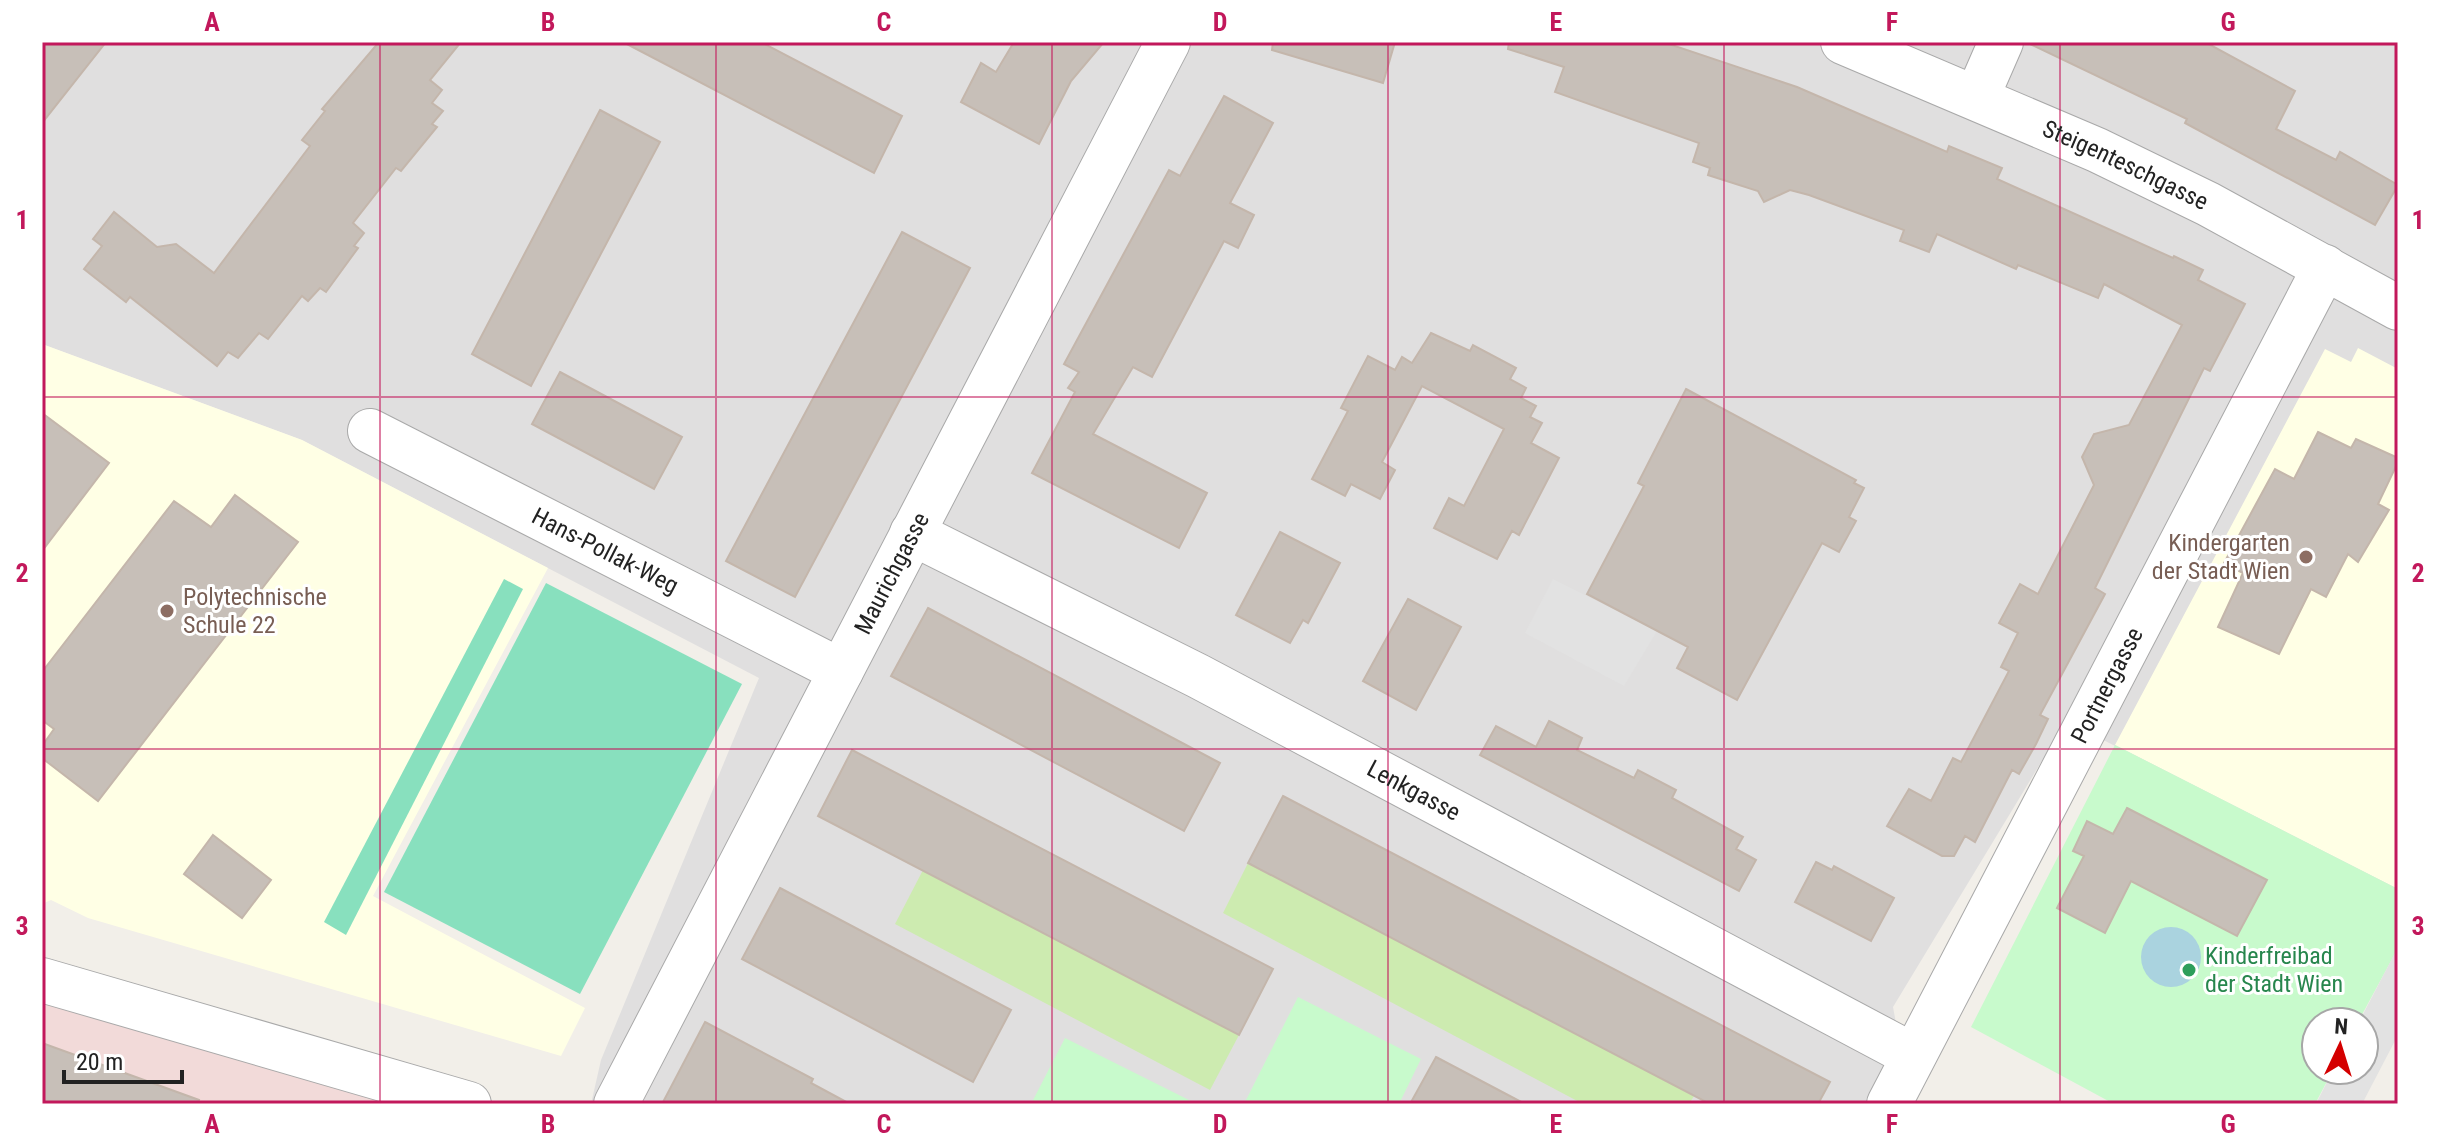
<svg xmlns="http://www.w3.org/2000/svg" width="2440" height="1146" viewBox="0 0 2440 1146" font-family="'Roboto Condensed',sans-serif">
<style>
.residential{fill:#e0dfdf}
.commercial{fill:#f2dad9}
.education{fill:#ffffe5}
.grass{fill:#cdebb0}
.park{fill:#c8facc}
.pitch{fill:#88e0be}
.parking{fill:#e2e2e2}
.water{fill:#aad3df}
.building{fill:#c7bfb8;stroke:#c4b6ab;stroke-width:2}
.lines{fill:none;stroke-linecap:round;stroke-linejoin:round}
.minor-casing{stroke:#a9a9a9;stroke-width:46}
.minor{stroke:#fff;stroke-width:44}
.grid{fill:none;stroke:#c2185b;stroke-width:2;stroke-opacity:0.55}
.education-dot{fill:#8d6e63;stroke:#fff;stroke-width:3}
.leisure-dot{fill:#2e9e5b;stroke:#fff;stroke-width:3}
.labels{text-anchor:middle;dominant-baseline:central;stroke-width:6;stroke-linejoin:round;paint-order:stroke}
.street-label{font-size:24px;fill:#222;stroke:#fff}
.education-label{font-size:24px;fill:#785e54;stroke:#fff;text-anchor:end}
.leisure-label{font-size:24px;fill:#27864d;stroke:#fff;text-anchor:start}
.neatline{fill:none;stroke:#c2185b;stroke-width:3}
.grid-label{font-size:26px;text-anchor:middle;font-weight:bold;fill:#c2185b}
</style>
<rect width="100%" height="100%" fill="#f2efe9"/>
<path class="residential" d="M 42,42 L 2398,42 L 2398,890 L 2066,721 L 1893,1007 L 1911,1104 L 591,1104 L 601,1060 L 759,678 L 302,440 L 42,344 Z"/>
<path class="commercial" d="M 42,960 L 447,1104 L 42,1104 Z"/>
<g class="education">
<path d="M 42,344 L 302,440 L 548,568 L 373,896 L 585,1008 L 561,1056 L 88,918 L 51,900 L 42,904 Z"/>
<path d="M 2358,348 L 2398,369 L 2398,889 L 2115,745 L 2325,349 L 2351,362 Z"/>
</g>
<g class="grass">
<path d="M 1248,863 L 1694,1096 L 1689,1104 L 1583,1104 L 1223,913 Z"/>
<path d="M 923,870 L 1239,1035 L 1210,1090 L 895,924 Z"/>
</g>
<g class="park">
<path d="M 2115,745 L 2398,889 L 2398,948 L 2358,1022 L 2316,1022 L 2316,1070 L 2333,1070 L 2315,1104 L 2114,1104 L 1971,1027 Z"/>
<path d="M 1298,997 L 1421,1059 L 1399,1104 L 1244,1104 Z"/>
<path d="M 1065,1038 L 1197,1104 L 1031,1104 Z"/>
</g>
<g class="pitch">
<path d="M 504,579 L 523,589 L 346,935 L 324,922 Z"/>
<path d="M 546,583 L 742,684 L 580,994 L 384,892 Z"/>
</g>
<g class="parking">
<path d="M 1553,579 L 1657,631 L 1624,686 L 1525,633 Z"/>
<path d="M 2397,949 L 2398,1035 L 2362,1104 L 2316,1104 L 2333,1070 L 2364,1070 L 2364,1022 L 2359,1022 Z"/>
</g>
<circle class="water" cx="2171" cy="957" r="30"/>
<g class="building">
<path d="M 42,42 L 106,42 L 42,123 Z"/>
<path d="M 379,42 L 461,42 L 430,80 L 442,90 L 432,103 L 443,111 L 432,124 L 437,127 L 401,171 L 396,168 L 353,223 L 364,233 L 354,246 L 358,248 L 326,292 L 320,288 L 308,301 L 302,296 L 268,339 L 259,333 L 238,358 L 228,352 L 217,366 L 130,297 L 126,302 L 84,269 L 102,246 L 93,239 L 114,212 L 157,247 L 176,244 L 214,273 L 310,146 L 302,140 L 325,111 L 322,109 Z"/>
<path d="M 623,42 L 761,42 L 902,116 L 874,173 Z"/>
<path d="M 1014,42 L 1104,42 L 1071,81 L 1039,144 L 961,102 L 981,63 L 996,72 Z"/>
<path d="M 1273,42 L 1395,42 L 1383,83 L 1272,50 Z"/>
<path d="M 1509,42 L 1663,42 L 1797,87 L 1947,152 L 1949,146 L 2002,168 L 1997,179 L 2173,258 L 2174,256 L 2203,270 L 2198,280 L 2245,304 L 2210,371 L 2204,368 L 2095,588 L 2105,594 L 2040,715 L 2048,719 L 2036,744 L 2019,774 L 2012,770 L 1975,842 L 1965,836 L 1954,856 L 1942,856 L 1887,826 L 1909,789 L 1931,801 L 1953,758 L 1961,762 L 2009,671 L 2001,667 L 2018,633 L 1999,623 L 2020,584 L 2038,594 L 2094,485 L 2082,457 L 2094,434 L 2129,425 L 2182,325 L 2104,284 L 2098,298 L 2018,265 L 2016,269 L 1937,234 L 1929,252 L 1900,241 L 1904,230 L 1809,195 L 1790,190 L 1764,202 L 1758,191 L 1708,175 L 1710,168 L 1693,162 L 1699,143 L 1555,92 L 1564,67 L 1508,49 Z"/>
<path d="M 2026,42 L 2205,42 L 2295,91 L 2276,129 L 2336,160 L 2340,152 L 2398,185 L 2375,225 L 2185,123 L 2187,119 Z"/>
<path d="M 1224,96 L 1273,123 L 1230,203 L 1254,215 L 1238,248 L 1224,241 L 1152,377 L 1133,367 L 1093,434 L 1207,493 L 1179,548 L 1032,473 L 1075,392 L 1068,388 L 1079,372 L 1064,364 L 1169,170 L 1180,176 Z"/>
<path d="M 600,110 L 660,142 L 531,386 L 472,354 Z"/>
<path d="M 902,232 L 970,268 L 795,597 L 726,561 Z"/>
<path d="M 1431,333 L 1470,351 L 1473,345 L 1516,368 L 1510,379 L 1526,388 L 1521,398 L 1536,406 L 1530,417 L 1542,423 L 1531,443 L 1559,458 L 1519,535 L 1512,531 L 1497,559 L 1434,528 L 1449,498 L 1464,506 L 1504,429 L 1422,386 L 1382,462 L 1395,470 L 1380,499 L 1351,484 L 1345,496 L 1312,479 L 1348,411 L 1341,408 L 1368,356 L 1395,370 L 1402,357 L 1412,363 Z"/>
<path d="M 560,372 L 682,437 L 654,489 L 532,424 Z"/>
<path d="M 1686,389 L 1856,480 L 1854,483 L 1864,488 L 1849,517 L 1856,521 L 1839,552 L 1822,543 L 1737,700 L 1677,668 L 1688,647 L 1587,594 L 1644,486 L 1638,483 Z"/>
<path d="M 42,413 L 109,463 L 42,551 Z"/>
<path d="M 2318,432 L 2351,448 L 2356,439 L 2398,458 L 2398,462 L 2378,504 L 2389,510 L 2358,562 L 2348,554 L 2326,597 L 2311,589 L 2279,654 L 2218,627 L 2243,573 L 2224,563 L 2275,469 L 2294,479 Z"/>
<path d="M 235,495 L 298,542 L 98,801 L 42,758 L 42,746 L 54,729 L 42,720 L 42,672 L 174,501 L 211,527 Z"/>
<path d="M 1280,532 L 1340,563 L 1308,623 L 1303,620 L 1290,643 L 1236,615 Z"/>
<path d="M 1408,599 L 1461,627 L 1416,710 L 1363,681 Z"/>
<path d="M 928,608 L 1220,763 L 1184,831 L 891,676 Z"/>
<path d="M 1549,721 L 1582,738 L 1577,750 L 1634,778 L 1638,770 L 1676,790 L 1672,798 L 1743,837 L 1736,849 L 1756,860 L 1739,891 L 1480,755 L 1496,726 L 1536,747 Z"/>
<path d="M 852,750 L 1273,969 L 1239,1035 L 818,816 Z"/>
<path d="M 1283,796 L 1830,1082 L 1818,1104 L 1710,1104 L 1248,863 Z"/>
<path d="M 2127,808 L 2267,880 L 2237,936 L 2131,881 L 2105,933 L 2057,908 L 2084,856 L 2073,851 L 2087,821 L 2113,834 Z"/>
<path d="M 213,835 L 271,880 L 242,918 L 184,874 Z"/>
<path d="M 1816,862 L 1832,870 L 1834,866 L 1894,898 L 1871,941 L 1795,902 Z"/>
<path d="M 780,888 L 1011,1010 L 973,1082 L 742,959 Z"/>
<path d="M 705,1022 L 813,1079 L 811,1083 L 850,1104 L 662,1104 Z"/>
<path d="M 42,1043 L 199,1100 L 198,1104 L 42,1104 Z"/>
<path d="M 1436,1057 L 1525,1104 L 1410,1104 Z"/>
</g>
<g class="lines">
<defs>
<g id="minor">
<path id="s1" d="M 1843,42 L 2097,150 L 2208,204 L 2398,308"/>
<path d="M 1977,97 L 2001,42"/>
<path id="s2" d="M 370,431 L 841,671"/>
<path id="s3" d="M 912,533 L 1198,676 L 1912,1055"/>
<path d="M 42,980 L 469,1104"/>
<path id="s4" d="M 616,1104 L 1168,42"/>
<path id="s5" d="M 1889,1104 L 2325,267"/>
</g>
</defs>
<use href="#minor" class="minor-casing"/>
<use href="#minor" class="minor"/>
</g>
<path class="grid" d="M 380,42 L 380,1104M 716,42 L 716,1104M 1052,42 L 1052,1104M 1388,42 L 1388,1104M 1724,42 L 1724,1104M 2060,42 L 2060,1104M 42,397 L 2398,397M 42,749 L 2398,749"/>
<g class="education-dot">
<circle cx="2306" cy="557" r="8"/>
<circle cx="167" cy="611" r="8"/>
</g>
<circle class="leisure-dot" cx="2189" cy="970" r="8"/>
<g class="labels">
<g class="street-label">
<text stroke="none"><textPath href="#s1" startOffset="308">Steigenteschgasse</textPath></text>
<text stroke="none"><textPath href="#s2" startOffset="264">Hans-Pollak-Weg</textPath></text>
<text stroke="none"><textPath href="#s4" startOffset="598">Maurichgasse</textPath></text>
<text stroke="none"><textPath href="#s5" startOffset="472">Portnergasse</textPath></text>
<text stroke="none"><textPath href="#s3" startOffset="564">Lenkgasse</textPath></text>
</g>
<g class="education-label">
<text x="2290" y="543">Kindergarten<tspan x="2290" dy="28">der Stadt Wien</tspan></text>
<text x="183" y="597" text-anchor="start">Polytechnische<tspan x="183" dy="28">Schule 22</tspan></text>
</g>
<g class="leisure-label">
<text x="2205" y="956">Kinderfreibad<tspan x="2205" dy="28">der Stadt Wien</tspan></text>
</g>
</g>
<rect width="2440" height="1146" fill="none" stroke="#ffffff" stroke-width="88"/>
<g transform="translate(2340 1046) rotate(4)"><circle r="38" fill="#ffffff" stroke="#a7a7a7" stroke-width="2"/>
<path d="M0-6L14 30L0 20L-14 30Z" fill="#d40000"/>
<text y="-12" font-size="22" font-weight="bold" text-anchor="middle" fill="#222222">N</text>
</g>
<path d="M64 1070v12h118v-12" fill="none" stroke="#222222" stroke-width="4"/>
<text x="76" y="1070" font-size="24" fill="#222222" stroke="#ffffff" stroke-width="6" paint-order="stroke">20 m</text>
<rect x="44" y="44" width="2352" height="1058" class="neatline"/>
<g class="grid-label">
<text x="212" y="31">A</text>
<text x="548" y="31">B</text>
<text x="884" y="31">C</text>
<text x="1220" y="31">D</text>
<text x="1556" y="31">E</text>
<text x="1892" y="31">F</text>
<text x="2228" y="31">G</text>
<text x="22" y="229">1</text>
<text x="2418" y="229">1</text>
<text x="22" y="582">2</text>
<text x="2418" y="582">2</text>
<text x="22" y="935">3</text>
<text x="2418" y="935">3</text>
<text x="212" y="1133">A</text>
<text x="548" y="1133">B</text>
<text x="884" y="1133">C</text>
<text x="1220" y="1133">D</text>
<text x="1556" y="1133">E</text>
<text x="1892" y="1133">F</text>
<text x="2228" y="1133">G</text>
</g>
</svg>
